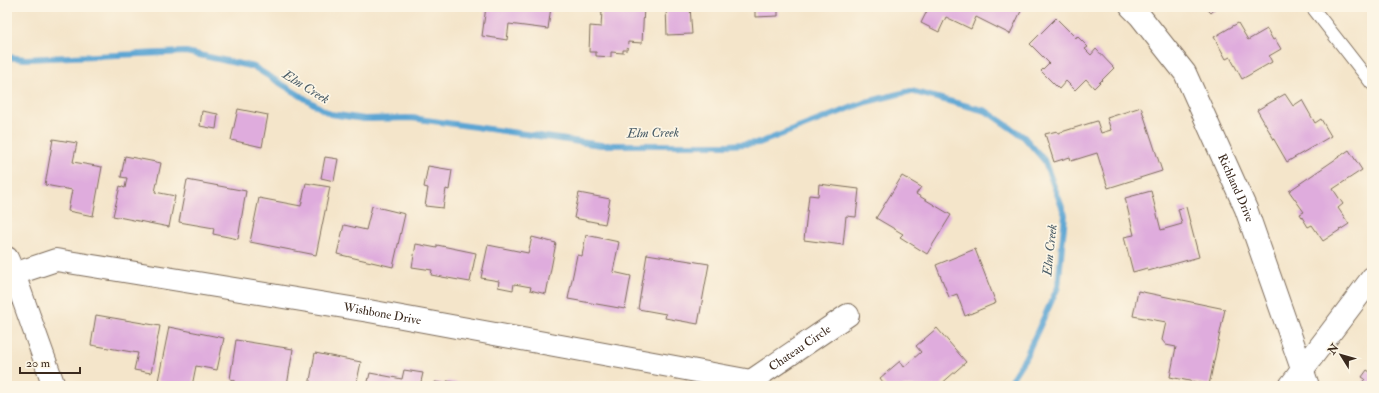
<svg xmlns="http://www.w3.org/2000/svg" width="1379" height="393" viewBox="0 0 1379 393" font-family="'IM FELL Double Pica',serif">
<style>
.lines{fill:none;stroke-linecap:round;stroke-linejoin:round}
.stream{stroke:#5ca5d3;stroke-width:6}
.building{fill:#dfacdd}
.service-casing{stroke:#7c6b5a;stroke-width:14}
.minor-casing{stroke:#7c6b5a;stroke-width:24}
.service{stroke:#fff;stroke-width:12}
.minor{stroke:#fff;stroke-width:22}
.labels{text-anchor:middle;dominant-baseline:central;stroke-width:3.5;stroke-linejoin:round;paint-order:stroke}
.street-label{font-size:12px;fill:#3b2a1e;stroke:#fcf5e5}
.water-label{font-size:13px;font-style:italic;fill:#485b66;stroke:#fcf5e5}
</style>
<rect width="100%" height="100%" fill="#fcf5e5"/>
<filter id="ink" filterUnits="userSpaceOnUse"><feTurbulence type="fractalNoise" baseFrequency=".025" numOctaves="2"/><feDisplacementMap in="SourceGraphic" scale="8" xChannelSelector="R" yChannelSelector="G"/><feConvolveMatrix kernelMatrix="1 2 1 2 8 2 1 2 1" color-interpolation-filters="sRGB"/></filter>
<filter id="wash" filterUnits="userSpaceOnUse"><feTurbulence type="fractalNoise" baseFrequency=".012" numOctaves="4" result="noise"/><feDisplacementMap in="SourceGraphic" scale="16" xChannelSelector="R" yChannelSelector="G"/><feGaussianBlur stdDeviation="0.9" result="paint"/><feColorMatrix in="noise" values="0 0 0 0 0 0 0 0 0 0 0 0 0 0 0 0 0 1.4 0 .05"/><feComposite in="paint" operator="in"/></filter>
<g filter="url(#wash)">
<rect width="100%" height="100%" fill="#f4e5ca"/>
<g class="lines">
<path class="stream" d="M 7,57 L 25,59 L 186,52 L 254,67 L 330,114 L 364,119 L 412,118 L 601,145 L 729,145 L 759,143 L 866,102 L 911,91 L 986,111 L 1024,137 L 1044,160 L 1065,215 L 1058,287 L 1025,358 L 1007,386"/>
</g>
<g id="blocks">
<g class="building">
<path d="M 486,7 L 551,7 L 548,29 L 509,24 L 507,40 L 482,36 Z"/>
<path d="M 593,7 L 644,7 L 642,43 L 628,42 L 627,50 L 623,50 L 623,53 L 611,52 L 611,57 L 596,56 L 596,52 L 589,52 L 590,26 L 601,27 L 602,11 L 593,11 Z"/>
<path d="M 666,7 L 690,7 L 692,34 L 667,35 Z"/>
<path d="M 755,7 L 778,7 L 778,16 L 755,17 Z"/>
<path d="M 929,7 L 1023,7 L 1010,34 L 976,17 L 971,29 L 946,17 L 939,32 L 921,23 Z"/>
<path d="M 1205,7 L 1218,7 L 1211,13 Z"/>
<path d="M 1056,18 L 1076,38 L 1077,36 L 1088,47 L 1085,49 L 1091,55 L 1096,49 L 1114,68 L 1094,88 L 1086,79 L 1075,90 L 1066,81 L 1059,89 L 1041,71 L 1049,63 L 1030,44 Z"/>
<path d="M 1238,23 L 1248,40 L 1267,29 L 1273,40 L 1275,39 L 1281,49 L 1269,56 L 1272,62 L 1242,79 L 1230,57 L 1226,59 L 1214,37 Z"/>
<path d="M 1285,94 L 1293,106 L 1302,100 L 1315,123 L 1321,119 L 1331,136 L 1287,162 L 1257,110 Z"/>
<path d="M 7,106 L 10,106 L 11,158 L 7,158 Z"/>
<path d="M 1141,107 L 1162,171 L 1108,188 L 1097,153 L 1071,161 L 1070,157 L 1054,162 L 1045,134 L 1057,131 L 1058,133 L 1097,121 L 1101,133 L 1111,130 L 1107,118 Z"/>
<path d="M 238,109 L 268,115 L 262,147 L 231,140 Z"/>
<path d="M 202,111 L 218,114 L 216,129 L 200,126 Z"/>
<path d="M 53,139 L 77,143 L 73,162 L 102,167 L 93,216 L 68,211 L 72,190 L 45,185 Z"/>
<path d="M 1349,150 L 1362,170 L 1333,189 L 1343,204 L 1338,208 L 1349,224 L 1323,241 L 1312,225 L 1308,227 L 1300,214 L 1304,212 L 1289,191 Z"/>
<path d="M 125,156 L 161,163 L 155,192 L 175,196 L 169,227 L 113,216 L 120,186 L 125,188 L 127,178 L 121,177 Z"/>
<path d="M 325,157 L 338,159 L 334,181 L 321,178 Z"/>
<path d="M 428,166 L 452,170 L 449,190 L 446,189 L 443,208 L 425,206 L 428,188 L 424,187 Z"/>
<path d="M 902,176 L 921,187 L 916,194 L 951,215 L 927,254 L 900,237 L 903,234 L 876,218 Z"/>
<path d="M 187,180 L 246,191 L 238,239 L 213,234 L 214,228 L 179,222 Z"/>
<path d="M 306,183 L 330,187 L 316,255 L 250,242 L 259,198 L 301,206 Z"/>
<path d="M 819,184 L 859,189 L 856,217 L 846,216 L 843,245 L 804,240 L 809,195 L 818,196 Z"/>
<path d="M 1151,191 L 1161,230 L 1182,224 L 1178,209 L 1186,207 L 1199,257 L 1148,271 L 1147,268 L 1133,272 L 1124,237 L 1134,235 L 1125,198 Z"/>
<path d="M 579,193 L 610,199 L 605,224 L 574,218 Z"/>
<path d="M 372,206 L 405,214 L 393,267 L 337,254 L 344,225 L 366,230 Z"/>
<path d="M 586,235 L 619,242 L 613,272 L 631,276 L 625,309 L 568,299 L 577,255 L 582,256 Z"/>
<path d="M 532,237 L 556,243 L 546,294 L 530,290 L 531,287 L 514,284 L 513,290 L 498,287 L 499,281 L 481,278 L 488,245 L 528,253 Z"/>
<path d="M 416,244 L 437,248 L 437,245 L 476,253 L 470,282 L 431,275 L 432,270 L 412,267 Z"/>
<path d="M 975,249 L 996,303 L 965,316 L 957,294 L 949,297 L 936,265 Z"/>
<path d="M 647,254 L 709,264 L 698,324 L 665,318 L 666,314 L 638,309 Z"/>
<path d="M 1138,291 L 1225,309 L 1209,385 L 1170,377 L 1176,347 L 1166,345 L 1162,340 L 1166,322 L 1133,316 Z"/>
<path d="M 96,315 L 160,326 L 151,373 L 134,370 L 138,353 L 91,345 Z"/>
<path d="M 169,327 L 224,338 L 217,370 L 196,366 L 192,386 L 183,386 L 158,381 Z"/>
<path d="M 937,328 L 966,362 L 939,386 L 886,386 L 880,378 L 900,361 L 904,367 L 921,352 L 916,346 Z"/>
<path d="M 236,340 L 293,349 L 287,386 L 234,386 L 235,380 L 230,379 Z"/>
<path d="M 315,353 L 361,362 L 356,386 L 309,386 Z"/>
<path d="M 1372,369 L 1372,386 L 1359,386 L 1365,379 L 1362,377 L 1367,370 L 1370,372 Z"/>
<path d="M 404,370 L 423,373 L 420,386 L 367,386 L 370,373 L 402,379 Z"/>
<path d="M 447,381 L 470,385 L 470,386 L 434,386 L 435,382 L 447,384 Z"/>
</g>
</g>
</g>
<g filter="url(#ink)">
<use href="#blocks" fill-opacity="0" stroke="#7c6b5a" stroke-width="1"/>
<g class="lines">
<defs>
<path id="service" d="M 1312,7 L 1372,84"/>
<g id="minor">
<path id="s1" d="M 1131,7 L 1140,16 L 1185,73 L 1246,209 L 1308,386"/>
<path d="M 7,258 L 14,274 L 54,386"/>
<path id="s2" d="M 14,274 L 56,260 L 369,311 L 751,381"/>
<path id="s3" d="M 751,381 L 848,315"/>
<path d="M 1290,386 L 1372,278"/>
</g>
</defs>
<use href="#service" class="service-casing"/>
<use href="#minor" class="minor-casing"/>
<use href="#service" class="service"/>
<use href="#minor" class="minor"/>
</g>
</g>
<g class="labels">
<g class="street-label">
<text stroke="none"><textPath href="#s1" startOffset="211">Richland Drive</textPath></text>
<text stroke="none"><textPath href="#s2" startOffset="375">Wishbone Drive</textPath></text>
<text stroke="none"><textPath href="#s3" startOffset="59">Chateau Circle</textPath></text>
</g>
<g class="water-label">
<text transform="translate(306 87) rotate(32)">Elm Creek</text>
<text transform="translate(653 133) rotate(-1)">Elm Creek</text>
<text transform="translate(1050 250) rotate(-84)">Elm Creek</text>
</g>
</g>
<rect width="1379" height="393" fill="none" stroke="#fcf5e5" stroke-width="24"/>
<g transform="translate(1341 355) rotate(307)" stroke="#fcf5e5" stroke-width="3" paint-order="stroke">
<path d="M0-3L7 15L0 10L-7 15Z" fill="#3b2a1e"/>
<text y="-6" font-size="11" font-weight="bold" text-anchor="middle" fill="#3b2a1e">N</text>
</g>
<path d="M20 367v6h60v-6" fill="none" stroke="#3b2a1e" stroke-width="2"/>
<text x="26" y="367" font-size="12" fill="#3b2a1e" stroke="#fcf5e5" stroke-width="3" paint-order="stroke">20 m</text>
</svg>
